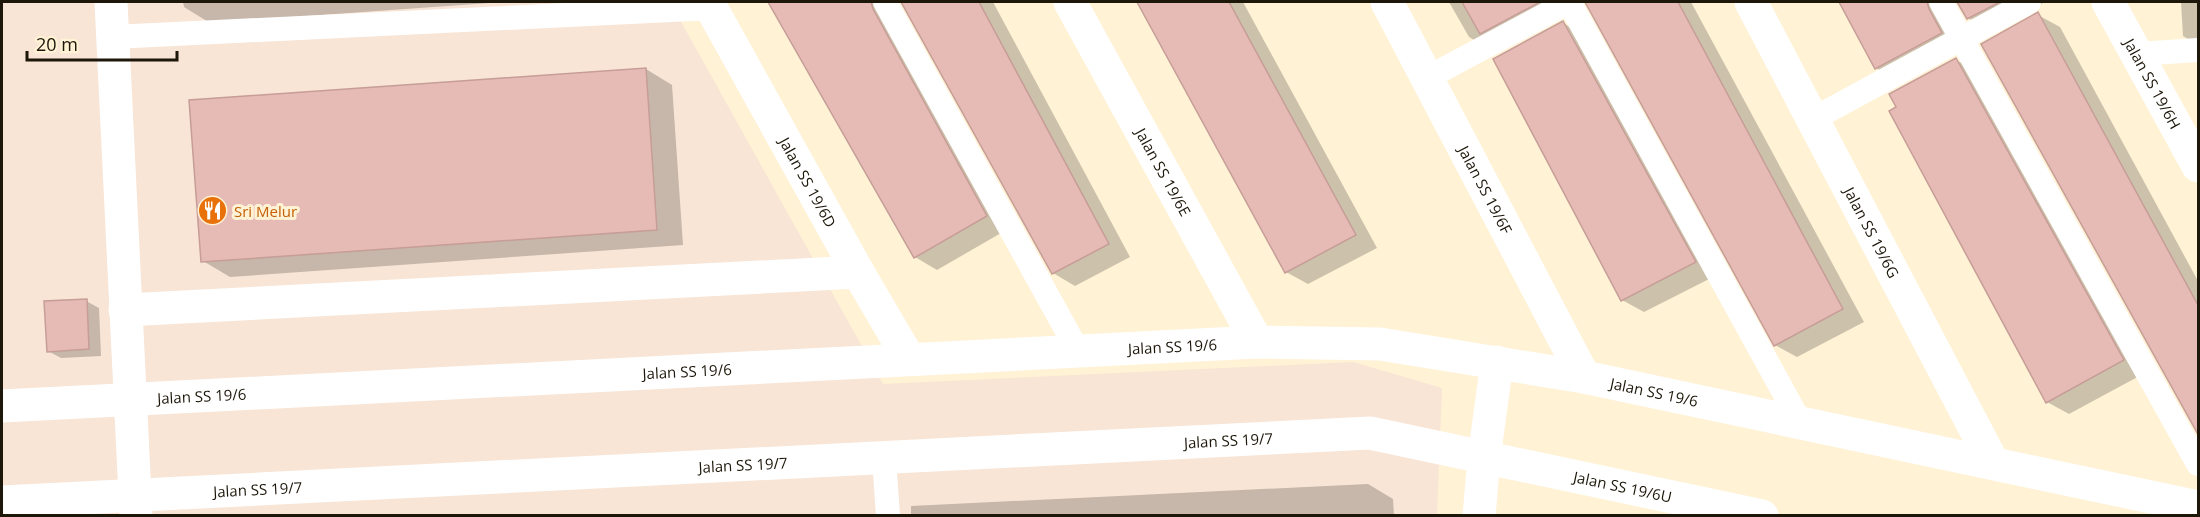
<svg xmlns="http://www.w3.org/2000/svg" width="2200" height="517" viewBox="0 0 2200 517" font-family="'Open Sans',sans-serif">
<style>
.commercial{fill:#f8e5d5}
.shadow{fill:#0003}
.building{fill:#e6bbb5;stroke:#c69d97;stroke-width:1.5}
.lines{fill:none;stroke-linecap:round;stroke-linejoin:round}
.lane{stroke:#fff;stroke-width:24}
.street{stroke:#fff;stroke-width:33}
.labels{text-anchor:middle;dominant-baseline:central;stroke-width:6;stroke-linejoin:round;paint-order:stroke}
.street-label{font-size:15px;fill:#1d170a;stroke:#fff2d5}
.food-label{font-size:15px;fill:#c56008;stroke:#fff2d5;text-anchor:start}
</style>
<rect width="100%" height="100%" fill="#fff2d5"/>
<path class="commercial" d="M 2,2 L 670,2 L 883,384 L 1353,362 L 1442,388 L 1437,515 L 2,515 Z"/>
<g class="shadow">
<path d="M 183,2 L 504,2 L 210,23 L 184,7 Z"/>
<path d="M 770,2 L 901,2 L 895,7 L 1008,229 L 937,270 L 915,257 Z"/>
<path d="M 903,2 L 993,2 L 1130,257 L 1075,286 L 1053,273 Z"/>
<path d="M 1138,2 L 1243,2 L 1377,248 L 1308,284 L 1286,272 Z"/>
<path d="M 1449,2 L 1585,2 L 1491,50 L 1469,37 Z"/>
<path d="M 1587,2 L 1691,2 L 1864,322 L 1797,357 L 1775,345 Z"/>
<path d="M 1840,2 L 1957,2 L 1950,8 L 1963,46 L 1899,81 L 1876,68 Z"/>
<path d="M 1958,2 L 2045,2 L 1990,31 L 1968,18 Z"/>
<path d="M 2181,2 L 2198,2 L 2198,45 L 2183,36 Z"/>
<path d="M 2038,15 L 2060,27 L 2198,281 L 2198,432 Z"/>
<path d="M 1563,23 L 1585,36 L 1717,275 L 1644,312 L 1622,300 Z"/>
<path d="M 1956,60 L 1978,72 L 2145,373 L 2069,414 L 2047,402 L 1898,108 Z"/>
<path d="M 646,69 L 672,85 L 683,245 L 230,277 L 203,261 Z"/>
<path d="M 86,301 L 99,308 L 101,356 L 61,358 L 48,351 Z"/>
<path d="M 1368,484 L 1393,499 L 1394,516 L 903,516 L 911,514 L 911,506 Z"/>
</g>
<g class="building">
<path d="M 768,2 L 871,2 L 873,9 L 987,216 L 914,258 Z"/>
<path d="M 901,2 L 979,2 L 1109,244 L 1052,274 Z"/>
<path d="M 1137,2 L 1229,2 L 1356,235 L 1285,273 Z"/>
<path d="M 1462,2 L 1540,2 L 1480,34 Z"/>
<path d="M 1585,2 L 1678,2 L 1843,309 L 1774,346 Z"/>
<path d="M 1839,2 L 1927,2 L 1929,9 L 1942,33 L 1875,69 Z"/>
<path d="M 1957,2 L 2000,2 L 1967,19 Z"/>
<path d="M 2038,12 L 2199,307 L 2199,436 L 1981,44 Z"/>
<path d="M 1563,21 L 1696,262 L 1621,301 L 1493,59 Z"/>
<path d="M 1956,58 L 2124,360 L 2046,403 L 1889,111 L 1896,107 L 1889,94 Z"/>
<path d="M 646,68 L 657,230 L 201,262 L 189,100 Z"/>
<path d="M 87,299 L 89,349 L 47,352 L 44,301 Z"/>
</g>
<g class="lines">
<g class="lane">
<path d="M 885,2 L 1078,351"/>
<path d="M 1569,2 L 1800,422"/>
<path d="M 1941,2 L 2198,464"/>
<path d="M 113,37 L 712,8"/>
<path d="M 2137,54 L 2198,50"/>
<path d="M 1427,78 L 1569,2"/>
<path d="M 1813,119 L 2029,2"/>
<path d="M 884,458 L 888,516"/>
</g>
<g class="street">
<path d="M 111,2 L 136,516"/>
<path id="s1" d="M 708,2 L 858,272 L 909,359"/>
<path id="s2" d="M 1070,2 L 1257,342"/>
<path id="s3" d="M 1387,2 L 1584,377"/>
<path id="s4" d="M 1751,2 L 1993,463"/>
<path id="s5" d="M 2108,2 L 2198,166"/>
<path d="M 125,310 L 858,272"/>
<path id="s6" d="M 2,406 L 1257,342 L 1380,344 L 1584,377 L 2198,507"/>
<path id="s7" d="M 2,502 L 1370,433 L 1762,516"/>
<path d="M 1479,516 L 1484,458 L 1497,362"/>
</g>
</g>
<defs>
<symbol id="restaurant-disc" viewBox="-11 -11 22 22"><circle r="9.5" fill="#e8710a" stroke="#fff2d5"/><path d="M-5-6h1v4h1v-4h1v4h1v-4h1v5L-1.5 .5V6h-2V.5L-5-1ZM5-6V6H3V1.5H1.5Q1.5-4 5-6Z" fill="#fff"/></symbol>
</defs>
<g fill-rule="evenodd">
<use href="#restaurant-disc" x="196" y="194" width="33" height="33"/>
</g>
<g class="labels">
<g class="street-label">
<text stroke="none"><textPath href="#s5" startOffset="93">Jalan SS 19/6H</textPath></text>
<text stroke="none"><textPath href="#s2" startOffset="194">Jalan SS 19/6E</textPath></text>
<text stroke="none"><textPath href="#s1" startOffset="206">Jalan SS 19/6D</textPath></text>
<text stroke="none"><textPath href="#s3" startOffset="212">Jalan SS 19/6F</textPath></text>
<text stroke="none"><textPath href="#s4" startOffset="260">Jalan SS 19/6G</textPath></text>
<text stroke="none"><textPath href="#s6" startOffset="1172">Jalan SS 19/6</textPath></text>
<text stroke="none"><textPath href="#s6" startOffset="686">Jalan SS 19/6</textPath></text>
<text stroke="none"><textPath href="#s6" startOffset="1658">Jalan SS 19/6</textPath></text>
<text stroke="none"><textPath href="#s6" startOffset="200">Jalan SS 19/6</textPath></text>
<text stroke="none"><textPath href="#s7" startOffset="1228">Jalan SS 19/7</textPath></text>
<text stroke="none"><textPath href="#s7" startOffset="742">Jalan SS 19/7</textPath></text>
<text stroke="none"><textPath href="#s7" startOffset="1628">Jalan SS 19/6U</textPath></text>
<text stroke="none"><textPath href="#s7" startOffset="256">Jalan SS 19/7</textPath></text>
</g>
<g class="food-label">
<text x="234" y="211">Sri Melur</text>
</g>
</g>
<rect width="2200" height="517" fill="none" stroke="#1d170a" stroke-width="6"/>
<path d="M27 51v9h150v-9" fill="none" stroke="#1d170a" stroke-width="3"/>
<text x="36" y="51" font-size="18" fill="#1d170a" stroke="#fff2d5" stroke-width="4.5" paint-order="stroke">20 m</text>
</svg>
